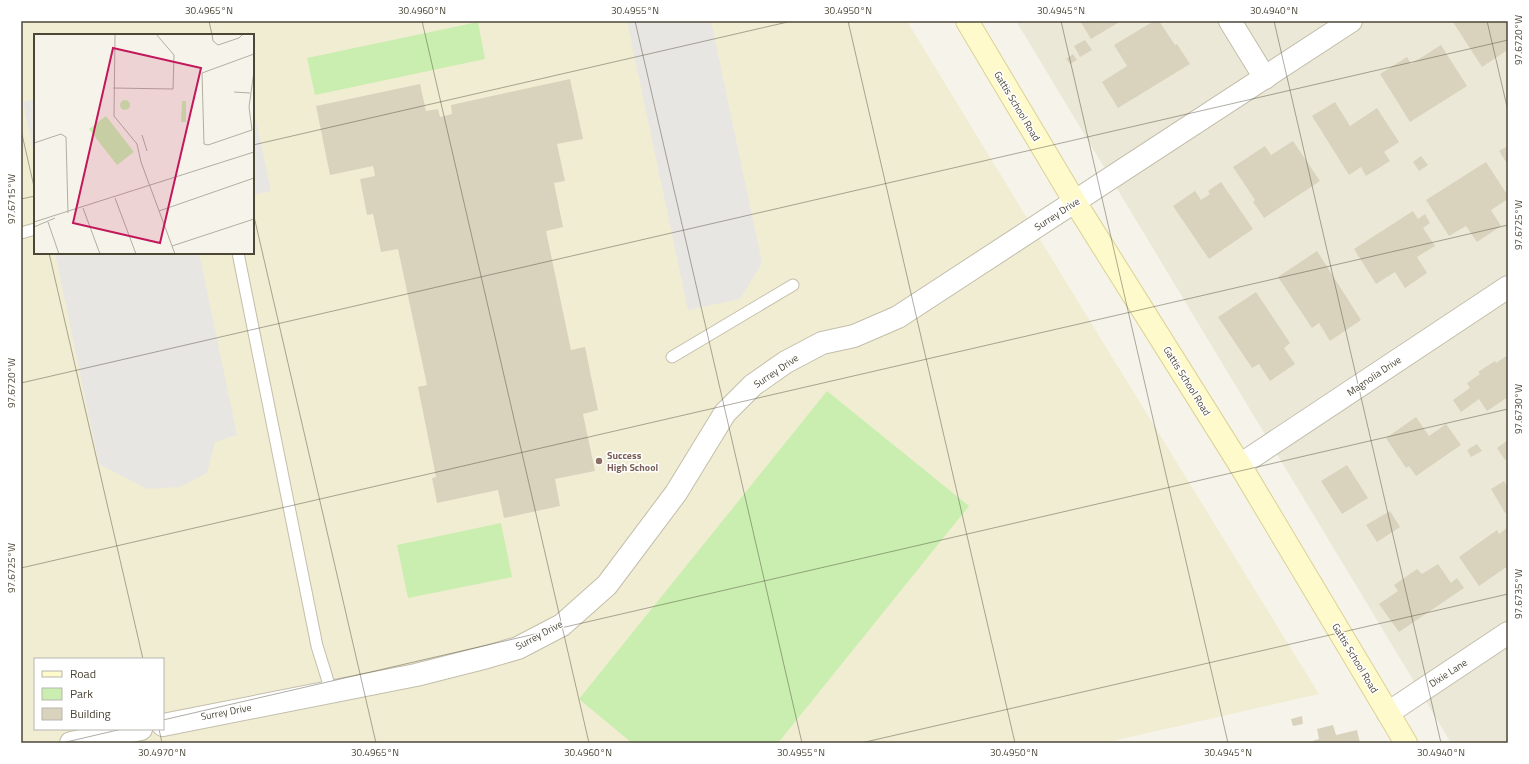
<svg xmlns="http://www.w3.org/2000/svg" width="1529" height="764" viewBox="0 0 1529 764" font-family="'Titillium Web',sans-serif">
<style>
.residential{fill:#ebe8d7}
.education{fill:#f1edd3;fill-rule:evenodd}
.green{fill:#c9eeaf}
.parking{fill:#e8e6e2}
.building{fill:#d9d3be}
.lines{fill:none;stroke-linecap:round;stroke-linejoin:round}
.lane-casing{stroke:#c3beab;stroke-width:13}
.street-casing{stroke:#c3beab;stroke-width:24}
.secondary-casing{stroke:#dbd295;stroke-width:24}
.lane{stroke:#fff;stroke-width:11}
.street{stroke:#fff;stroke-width:22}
.secondary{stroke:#fffacb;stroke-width:22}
.ticks{fill:none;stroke:#4c4637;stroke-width:1;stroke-opacity:0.45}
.education-dot{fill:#8d6e63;stroke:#fff;stroke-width:1.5}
.labels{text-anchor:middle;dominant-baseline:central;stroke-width:3;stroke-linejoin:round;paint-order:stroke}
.street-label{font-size:10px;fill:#4c4637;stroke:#fff}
.education-label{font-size:10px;font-weight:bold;fill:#785e54;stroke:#fff;text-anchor:start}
.inset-road{fill:none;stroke:#b2aea2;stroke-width:1}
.view{fill:#c2185b;fill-opacity:0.15;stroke:#c2185b;stroke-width:2}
.inset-edge{fill:none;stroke:#4c4637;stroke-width:2}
.neatline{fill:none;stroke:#4c4637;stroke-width:1.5}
.ticks-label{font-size:10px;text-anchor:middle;fill:#4c4637}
</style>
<rect width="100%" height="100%" fill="#f6f4ea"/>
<path class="residential" d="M 1016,21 L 1508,21 L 1508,743 L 1451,743 Z"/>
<path class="education" d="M 32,21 L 907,21 L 1055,264 L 1319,694 L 1104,743 L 21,743 L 21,24 ZM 35,35 L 253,35 L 253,253 L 35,253 ZM 35,659 L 163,659 L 163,729 L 35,729 Z"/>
<g class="green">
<path d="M 478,22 L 485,59 L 315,95 L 307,58 Z"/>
<path d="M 827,391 L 969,506 L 778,743 L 632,743 L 579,699 Z"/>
<path d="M 501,523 L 512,577 L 408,598 L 397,545 Z"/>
</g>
<g class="parking">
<path d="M 627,21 L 711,21 L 762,263 L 740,299 L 688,310 Z"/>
<path d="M 35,99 L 35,159 L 23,102 Z"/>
<path d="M 253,106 L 271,191 L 253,195 Z"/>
<path d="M 55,253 L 199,253 L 237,435 L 215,442 L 207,473 L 180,487 L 147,489 L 99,464 Z"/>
</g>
<g class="building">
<path d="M 1080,21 L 1121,21 L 1091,39 Z"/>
<path d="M 1154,21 L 1159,21 L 1175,45 L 1177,44 L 1190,64 L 1118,108 L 1102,82 L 1127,66 L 1114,45 Z"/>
<path d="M 1454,21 L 1508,21 L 1508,53 L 1506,51 L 1482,67 L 1453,22 Z"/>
<path d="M 1085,40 L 1092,50 L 1080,57 L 1074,46 Z"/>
<path d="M 1441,45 L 1467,86 L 1410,122 L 1380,74 L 1407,57 L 1411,64 Z"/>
<path d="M 1073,54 L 1077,60 L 1070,64 L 1066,59 Z"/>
<path d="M 570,79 L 583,139 L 557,144 L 565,181 L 554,183 L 563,227 L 546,231 L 571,350 L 585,347 L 598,410 L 583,414 L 595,471 L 555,479 L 560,506 L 504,518 L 498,490 L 437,503 L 432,478 L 436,477 L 418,387 L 427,385 L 398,249 L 381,252 L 373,214 L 367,215 L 360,179 L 375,176 L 373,166 L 330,175 L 316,106 L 420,84 L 426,111 L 438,109 L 440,117 L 452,114 L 451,105 Z"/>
<path d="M 1335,102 L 1350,126 L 1377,108 L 1399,142 L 1384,152 L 1390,161 L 1366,176 L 1361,167 L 1349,175 L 1312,116 Z"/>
<path d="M 1293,141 L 1320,181 L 1264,218 L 1253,202 L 1255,200 L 1233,167 L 1265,146 L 1271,155 Z"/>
<path d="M 1508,146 L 1508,165 L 1499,151 Z"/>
<path d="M 1421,156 L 1428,165 L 1419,171 L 1413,162 Z"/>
<path d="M 1486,162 L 1508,196 L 1508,199 L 1491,210 L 1501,226 L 1477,242 L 1466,226 L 1449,236 L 1426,200 Z"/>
<path d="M 1221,182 L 1253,229 L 1209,259 L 1173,206 L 1195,191 L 1201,200 L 1210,194 L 1208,191 Z"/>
<path d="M 1413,211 L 1418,219 L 1425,214 L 1430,223 L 1423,228 L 1435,246 L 1417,257 L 1427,273 L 1405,288 L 1395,272 L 1376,284 L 1354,249 Z"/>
<path d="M 1317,251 L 1361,320 L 1330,341 L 1319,323 L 1312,328 L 1278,277 Z"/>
<path d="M 1256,292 L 1290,343 L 1284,348 L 1295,364 L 1270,381 L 1259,364 L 1252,368 L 1218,317 Z"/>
<path d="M 1508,355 L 1508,397 L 1487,411 L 1479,399 L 1461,412 L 1453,400 L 1470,388 L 1467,383 L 1480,374 L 1478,372 L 1495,361 L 1496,363 Z"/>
<path d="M 1416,417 L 1429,436 L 1446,424 L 1461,445 L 1416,476 L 1409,466 L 1406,468 L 1386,438 Z"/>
<path d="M 1508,440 L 1508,458 L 1505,460 L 1497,448 Z"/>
<path d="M 1477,444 L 1482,451 L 1471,457 L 1467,450 Z"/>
<path d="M 1347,465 L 1368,498 L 1342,514 L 1321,481 Z"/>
<path d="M 1504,481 L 1508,488 L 1508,511 L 1505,513 L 1491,489 Z"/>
<path d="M 1390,511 L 1400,527 L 1377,542 L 1366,525 Z"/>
<path d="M 1508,527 L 1508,566 L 1479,586 L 1459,557 L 1497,530 L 1499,534 Z"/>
<path d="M 1438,564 L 1451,583 L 1457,578 L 1464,588 L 1399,632 L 1379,604 L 1398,591 L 1394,585 L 1417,569 L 1422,574 Z"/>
<path d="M 1302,716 L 1303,724 L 1293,726 L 1291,719 Z"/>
<path d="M 1333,725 L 1336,735 L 1357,730 L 1360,743 L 1306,743 L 1319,739 L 1317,729 Z"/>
</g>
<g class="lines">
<defs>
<g id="lane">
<path d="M 21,233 L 35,229"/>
<path d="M 238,253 L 317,646 L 331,691"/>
<path d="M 672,357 L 793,285"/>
</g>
<g id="street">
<path d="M 1230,21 L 1265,78"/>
<path d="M 1240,465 L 1508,287"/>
<path d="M 1388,713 L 1508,633"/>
<path d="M 163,725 L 416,675 L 487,657 L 518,648 L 562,625 L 607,585 L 676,493 L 725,413 L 753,385 L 786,362 L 822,343 L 854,336 L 898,317 L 1351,21"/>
<path d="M 71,743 L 141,729"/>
</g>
<path id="secondary" d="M 967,21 L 1075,202 L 1240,465 L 1406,743"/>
</defs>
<use href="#lane" class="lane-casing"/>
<use href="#street" class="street-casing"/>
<use href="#secondary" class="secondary-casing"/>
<use href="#lane" class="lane"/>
<use href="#street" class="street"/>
<use href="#secondary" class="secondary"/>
</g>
<path class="ticks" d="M 209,21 L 212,35M 422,21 L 589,743M 635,21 L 802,743M 848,21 L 1015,743M 1061,21 L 1228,743M 1274,21 L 1441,743M 1487,21 L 1508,111M 21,130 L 35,191M 253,145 L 792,21M 21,199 L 35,196M 253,212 L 376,743M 49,253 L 143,659M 21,383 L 1508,40M 21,568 L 1508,225M 163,720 L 1508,409M 159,729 L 162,743M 62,743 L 122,729M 861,743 L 1508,594"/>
<circle class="education-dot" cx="599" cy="461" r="4"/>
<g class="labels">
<g class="street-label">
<text transform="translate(1017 106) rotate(59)">Gattis School Road</text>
<text transform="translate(1057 214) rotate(-33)">Surrey Drive</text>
<text transform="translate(776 371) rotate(-34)">Surrey Drive</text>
<text transform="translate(1374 376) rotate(-34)">Magnolia Drive</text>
<text transform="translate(1187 381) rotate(58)">Gattis School Road</text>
<text transform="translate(539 635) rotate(-28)">Surrey Drive</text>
<text transform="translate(1355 658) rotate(59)">Gattis School Road</text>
<text transform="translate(1448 673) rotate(-33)">Dixie Lane</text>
<text transform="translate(226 712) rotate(-11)">Surrey Drive</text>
</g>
<g class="education-label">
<text x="607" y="455">Success<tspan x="607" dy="12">High School</tspan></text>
</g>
</g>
<g transform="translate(34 34)">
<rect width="220" height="220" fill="#f6f4ea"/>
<path d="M86 71a5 5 0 1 1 10 0a5 5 0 1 1-10 0ZM 148,67 L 152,67 L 152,88 L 147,88 ZM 72,82 L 100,118 L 83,131 L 55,95 Z" fill="#c9eeaf"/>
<path class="inset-road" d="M 81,0 L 80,82 L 103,110 L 107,128 L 141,220M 178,0 L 179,7 L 184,11 L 205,4 L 209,0M 220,20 L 168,39 L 170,110 L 174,111 L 218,96 L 215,73 L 220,37M 79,54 L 139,55 L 140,21 L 122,0M 200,58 L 216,59M 108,101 L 113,117M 0,109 L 27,100 L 32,103 L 34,179M 81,164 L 102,220M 49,174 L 66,220M 125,177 L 220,144M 0,188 L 220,118M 14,188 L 25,220M 0,193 L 21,184M 138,212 L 220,185"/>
<path class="view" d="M 79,14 L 167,34 L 126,209 L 39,189 Z"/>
<rect width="220" height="220" class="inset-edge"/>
</g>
<rect width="1529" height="764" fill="none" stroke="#ffffff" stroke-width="44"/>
<rect x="34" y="658" width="130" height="72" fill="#ffffff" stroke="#b7b5af"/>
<rect x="42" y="671" width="20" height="6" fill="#fffacb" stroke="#b7b5af"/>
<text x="70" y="678" font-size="12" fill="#4c4637">Road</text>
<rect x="42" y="688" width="20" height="12" fill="#c9eeaf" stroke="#b7b5af"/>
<text x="70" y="698" font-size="12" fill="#4c4637">Park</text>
<rect x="42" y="708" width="20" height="12" fill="#d9d3be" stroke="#b7b5af"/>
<text x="70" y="718" font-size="12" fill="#4c4637">Building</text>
<rect x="22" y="22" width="1485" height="720" class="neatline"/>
<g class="ticks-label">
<text x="209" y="14">30.4965°N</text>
<text x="422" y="14">30.4960°N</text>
<text x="635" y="14">30.4955°N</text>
<text x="848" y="14">30.4950°N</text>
<text x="1061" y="14">30.4945°N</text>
<text x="1274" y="14">30.4940°N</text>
<text transform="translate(1518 40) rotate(-90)" y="4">97.6720°W</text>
<text transform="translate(11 199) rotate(-90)" y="4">97.6715°W</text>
<text transform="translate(1518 225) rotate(-90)" y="4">97.6725°W</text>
<text transform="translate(11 383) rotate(-90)" y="4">97.6720°W</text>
<text transform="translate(1518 409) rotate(-90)" y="4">97.6730°W</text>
<text transform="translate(11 568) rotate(-90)" y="4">97.6725°W</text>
<text transform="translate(1518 594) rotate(-90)" y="4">97.6735°W</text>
<text x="162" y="756">30.4970°N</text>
<text x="375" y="756">30.4965°N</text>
<text x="588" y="756">30.4960°N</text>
<text x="801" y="756">30.4955°N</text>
<text x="1014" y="756">30.4950°N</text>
<text x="1228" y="756">30.4945°N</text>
<text x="1441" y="756">30.4940°N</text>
</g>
</svg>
